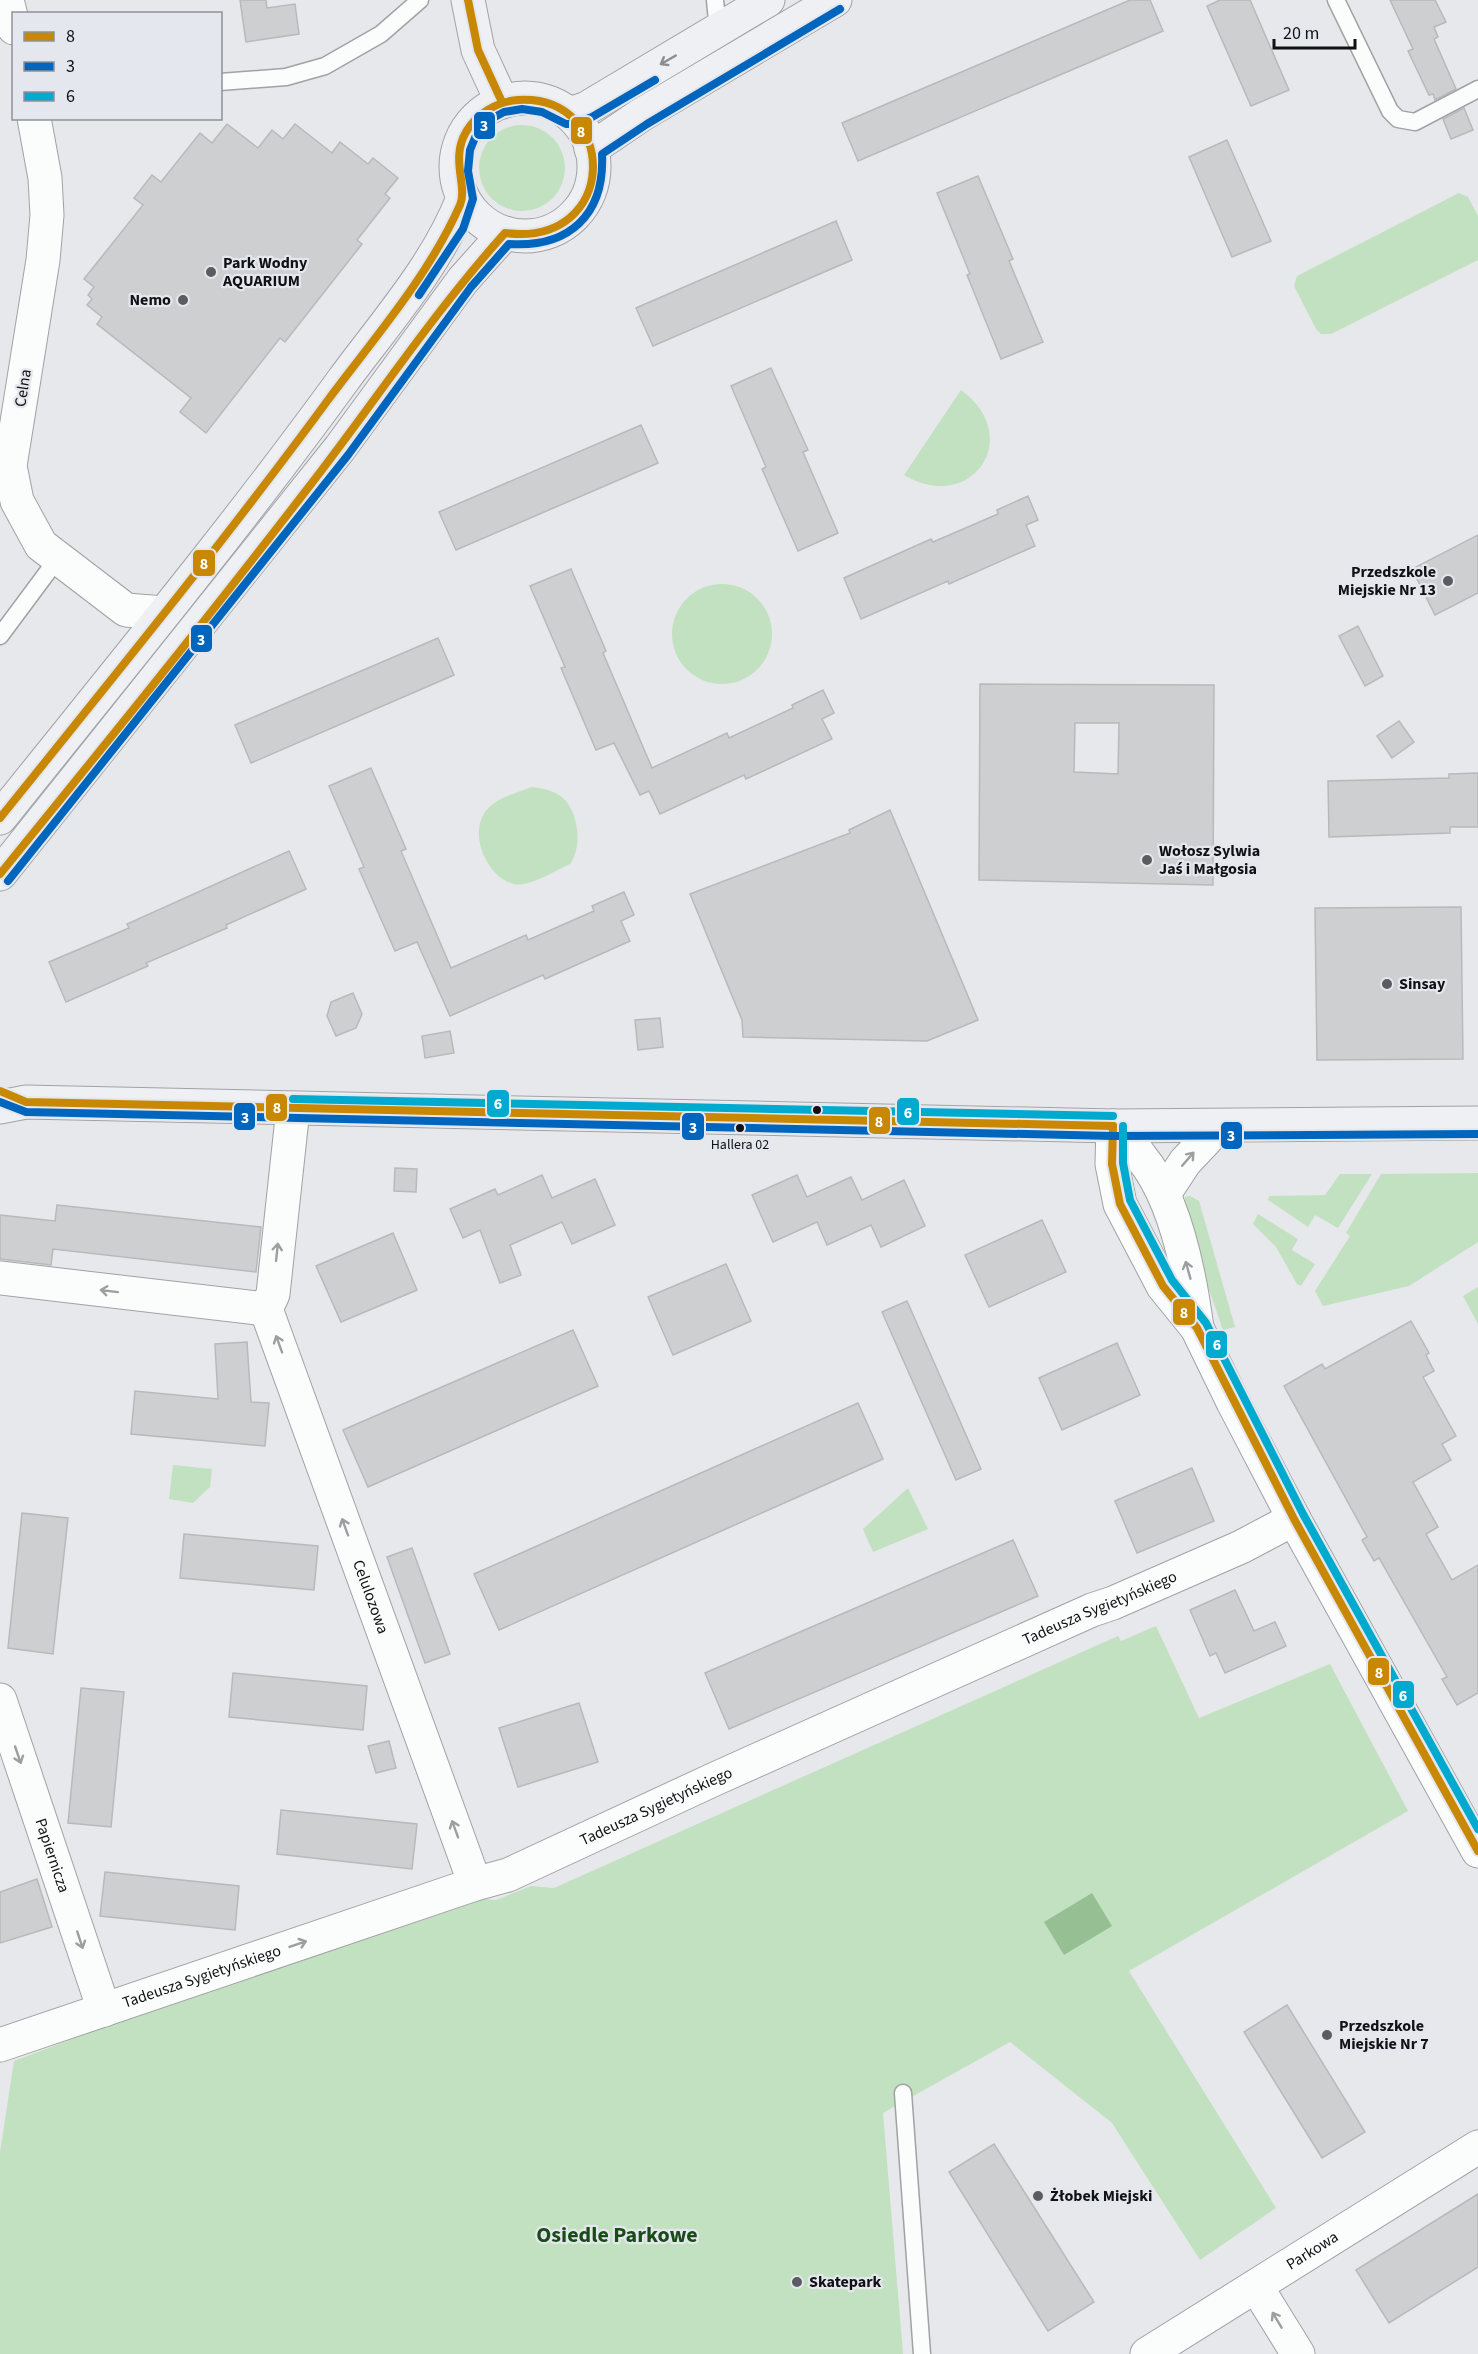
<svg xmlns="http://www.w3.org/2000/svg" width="1478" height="2354" viewBox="0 0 1478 2354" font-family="'Source Sans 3',sans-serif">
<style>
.green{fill:#c2e1c1}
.water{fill:#96c094}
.building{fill:#cdcfd1;stroke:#b8b9bb;stroke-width:1.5;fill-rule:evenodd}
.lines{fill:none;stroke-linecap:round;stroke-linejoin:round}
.lane-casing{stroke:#a1a2a4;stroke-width:19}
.street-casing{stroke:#a1a2a4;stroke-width:35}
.secondary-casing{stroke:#a1a2a4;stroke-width:35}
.lane{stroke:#fbfcfc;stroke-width:16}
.street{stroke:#fbfcfc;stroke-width:33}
.secondary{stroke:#eff0f3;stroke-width:33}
.bus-1-casing{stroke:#e4e7ed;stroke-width:12}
.bus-2-casing{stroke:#e4e7ed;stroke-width:12}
.bus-3-casing{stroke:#e4e7ed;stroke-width:12}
.bus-1{stroke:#c98804;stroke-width:8}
.bus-2{stroke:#0065bd;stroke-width:8}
.bus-3{stroke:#00a9ce;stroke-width:8}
.oneway{stroke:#8b8c8e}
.oneway2{stroke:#9d9e9f}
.poi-dot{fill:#5b5c5f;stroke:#e4e7ed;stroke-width:2}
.bus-dot{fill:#101113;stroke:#e4e7ed;stroke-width:2}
.labels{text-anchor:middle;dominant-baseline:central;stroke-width:4.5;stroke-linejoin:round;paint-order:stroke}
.bus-label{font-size:14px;fill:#101113;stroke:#e4e7ed}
.poi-label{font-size:16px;font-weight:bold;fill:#101113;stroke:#e4e7ed;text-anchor:start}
.street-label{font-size:16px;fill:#101113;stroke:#e4e7ed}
.district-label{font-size:22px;font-weight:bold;fill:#194c17;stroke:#e4e7ed}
.line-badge{stroke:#e4e7ed;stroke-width:2}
.badge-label{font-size:16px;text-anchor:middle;font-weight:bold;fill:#fff}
</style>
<rect width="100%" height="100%" fill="#e6e8eb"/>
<g class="green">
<circle cx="522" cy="168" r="43"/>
<path d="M 1459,193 L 1468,197 L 1478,216 L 1478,260 L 1331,334 L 1321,334 L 1316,329 L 1294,286 L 1297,276 Z"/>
<path d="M 961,390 C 1025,437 972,515 904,475 Z"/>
<circle cx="722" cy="634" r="50"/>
<path d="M 531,787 C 544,788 557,791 566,801 C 579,818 582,847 570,864 C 556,870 539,881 524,884 C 493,891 459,829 493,804 C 503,796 520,792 531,787 Z"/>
<path d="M 1478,1173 L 1478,1242 L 1409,1286 L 1323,1306 L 1315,1291 L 1350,1236 L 1346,1233 L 1381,1174 Z"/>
<path d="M 1340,1174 L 1372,1174 L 1338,1228 L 1315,1215 L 1308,1227 L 1268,1200 L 1269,1196 L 1325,1195 Z"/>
<path d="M 1190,1196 L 1199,1201 L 1235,1327 L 1223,1330 L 1205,1278 L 1185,1209 L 1185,1197 Z"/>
<path d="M 1258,1214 L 1298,1239 L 1292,1250 L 1315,1264 L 1301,1286 L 1297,1284 L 1276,1247 L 1253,1224 Z"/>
<path d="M 1478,1287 L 1478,1324 L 1463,1296 Z"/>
<path d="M 173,1465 L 212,1469 L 210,1487 L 193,1503 L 169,1499 Z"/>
<path d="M 908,1488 L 928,1529 L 873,1552 L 863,1529 Z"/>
<path d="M 1156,1626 L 1199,1718 L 1330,1664 L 1408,1811 L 1129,1971 L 1276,2208 L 1200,2260 L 1112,2123 L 1010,2042 L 883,2113 L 903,2354 L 0,2354 L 0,2152 L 14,2061 L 109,2025 L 473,1898 L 496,1900 L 531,1886 L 554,1888 L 1118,1636 L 1121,1641 Z"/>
</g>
<path class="water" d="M 1092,1893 L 1112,1926 L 1064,1955 L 1044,1922 Z"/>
<g class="building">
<path d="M 240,0 L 266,0 L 267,8 L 295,4 L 299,34 L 246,42 Z"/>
<path d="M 1130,0 L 1150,0 L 1163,31 L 858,161 L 842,123 Z"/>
<path d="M 1220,0 L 1250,0 L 1289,90 L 1251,106 L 1207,6 Z"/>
<path d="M 1390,0 L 1435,0 L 1446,22 L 1434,27 L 1438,37 L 1434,39 L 1456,89 L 1435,100 L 1433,94 L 1429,95 L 1408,51 L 1413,49 Z"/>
<path d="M 1464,108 L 1473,130 L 1451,139 L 1443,119 Z"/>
<path d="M 227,124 L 258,148 L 272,130 L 283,139 L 295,124 L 332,153 L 340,142 L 368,164 L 373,158 L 398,178 L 385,194 L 390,198 L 357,240 L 362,244 L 285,342 L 280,338 L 206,433 L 180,412 L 191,398 L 97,324 L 102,317 L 87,305 L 92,299 L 88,295 L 94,287 L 84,279 L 143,205 L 134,198 L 152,175 L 161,182 L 200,133 L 212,143 Z"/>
<path d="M 1227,140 L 1271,241 L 1232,257 L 1189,157 Z"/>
<path d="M 978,176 L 1013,259 L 1009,261 L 1043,342 L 1001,359 L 967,275 L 970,274 L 937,193 Z"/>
<path d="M 836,221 L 852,260 L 653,346 L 636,308 Z"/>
<path d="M 771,368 L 808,450 L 803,452 L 838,533 L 798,551 L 762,469 L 766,467 L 731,386 Z"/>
<path d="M 641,425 L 658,463 L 456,550 L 439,512 Z"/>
<path d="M 1028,496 L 1038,520 L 1026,525 L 1035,546 L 949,584 L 948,581 L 861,619 L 844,578 L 931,539 L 933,542 L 998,514 L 997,510 Z"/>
<path d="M 1478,535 L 1478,593 L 1435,615 L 1412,569 Z"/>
<path d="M 571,569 L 606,651 L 603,653 L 652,768 L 727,733 L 729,738 L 793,708 L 792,705 L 823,690 L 834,713 L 822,719 L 832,739 L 746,779 L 744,775 L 660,814 L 649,791 L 640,795 L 614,743 L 596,750 L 561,668 L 565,667 L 530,586 Z"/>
<path d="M 1358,626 L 1383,676 L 1365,686 L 1339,636 Z"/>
<path d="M 438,638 L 454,675 L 251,763 L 235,725 Z"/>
<path d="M 980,684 L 1214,685 L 1213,885 L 979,880 ZM 1075,723 L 1119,723 L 1118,774 L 1074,772 Z"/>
<path d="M 1399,721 L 1414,742 L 1392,758 L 1377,736 Z"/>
<path d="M 371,768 L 406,849 L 401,851 L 451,968 L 526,935 L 528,940 L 594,911 L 592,906 L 624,892 L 634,915 L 621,921 L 630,941 L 545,979 L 543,975 L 450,1016 L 417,942 L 395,951 L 359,869 L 364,867 L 329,786 Z"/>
<path d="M 1478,773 L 1478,827 L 1450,827 L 1450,833 L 1329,837 L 1328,781 L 1449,778 L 1449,774 Z"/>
<path d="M 890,810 L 978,1020 L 927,1041 L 743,1037 L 742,1020 L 690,894 L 850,833 L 849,830 Z"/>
<path d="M 289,851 L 306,889 L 226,925 L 227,928 L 146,963 L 148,966 L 66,1002 L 49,962 L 129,928 L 127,924 Z"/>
<path d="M 1461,907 L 1463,1059 L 1317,1060 L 1315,908 Z"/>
<path d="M 353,993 L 362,1014 L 356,1028 L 336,1036 L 327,1016 L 331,1002 Z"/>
<path d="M 660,1018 L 663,1047 L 638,1050 L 635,1020 Z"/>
<path d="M 450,1031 L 454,1053 L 425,1058 L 422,1036 Z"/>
<path d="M 395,1168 L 417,1169 L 416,1192 L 394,1191 Z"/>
<path d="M 542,1175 L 552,1198 L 595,1179 L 615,1225 L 572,1244 L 562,1222 L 510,1245 L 521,1275 L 500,1283 L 480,1230 L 463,1238 L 450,1209 L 495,1189 L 498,1195 Z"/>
<path d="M 797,1175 L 807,1197 L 851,1177 L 862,1200 L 904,1180 L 925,1226 L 881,1247 L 871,1225 L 827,1245 L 817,1222 L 773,1242 L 752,1195 Z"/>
<path d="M 57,1205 L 261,1227 L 256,1272 L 53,1249 L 51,1265 L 0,1259 L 0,1215 L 55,1221 Z"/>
<path d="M 1042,1220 L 1066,1272 L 989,1307 L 965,1255 Z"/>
<path d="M 393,1233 L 417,1290 L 341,1322 L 316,1266 Z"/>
<path d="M 726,1264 L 751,1321 L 673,1355 L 648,1297 Z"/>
<path d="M 907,1301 L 981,1469 L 956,1480 L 882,1312 Z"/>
<path d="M 1411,1321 L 1429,1353 L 1426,1355 L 1434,1371 L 1423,1377 L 1456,1436 L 1442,1444 L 1451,1460 L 1413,1482 L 1438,1527 L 1426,1534 L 1452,1580 L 1478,1565 L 1478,1693 L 1457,1705 L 1442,1679 L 1447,1677 L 1379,1558 L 1374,1561 L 1362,1540 L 1367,1537 L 1284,1386 L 1322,1364 L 1325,1369 Z"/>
<path d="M 573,1330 L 598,1386 L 368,1487 L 343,1430 Z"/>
<path d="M 247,1342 L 251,1402 L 269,1403 L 265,1446 L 131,1434 L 135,1391 L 218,1399 L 215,1344 Z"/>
<path d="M 1117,1343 L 1140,1395 L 1062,1430 L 1039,1378 Z"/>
<path d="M 858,1403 L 883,1459 L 499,1630 L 474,1574 Z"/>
<path d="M 1192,1468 L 1214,1521 L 1137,1553 L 1115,1501 Z"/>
<path d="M 22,1513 L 68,1518 L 53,1654 L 8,1648 Z"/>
<path d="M 184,1534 L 318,1546 L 314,1590 L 180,1578 Z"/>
<path d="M 1013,1540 L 1038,1596 L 729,1729 L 705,1673 Z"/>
<path d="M 412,1548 L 450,1654 L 425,1663 L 387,1557 Z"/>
<path d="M 1235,1590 L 1254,1631 L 1275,1622 L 1286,1646 L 1225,1673 L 1216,1653 L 1210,1656 L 1190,1610 Z"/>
<path d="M 233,1673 L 367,1686 L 363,1730 L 229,1717 Z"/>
<path d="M 81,1688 L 124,1692 L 111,1827 L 68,1823 Z"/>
<path d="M 579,1703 L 598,1762 L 518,1787 L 499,1728 Z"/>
<path d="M 389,1741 L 396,1768 L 376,1773 L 368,1746 Z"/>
<path d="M 281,1810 L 417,1824 L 412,1869 L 277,1854 Z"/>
<path d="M 105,1872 L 239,1886 L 235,1930 L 100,1916 Z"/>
<path d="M 37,1879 L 52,1927 L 0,1943 L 0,1892 Z"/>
<path d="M 1287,2005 L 1365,2132 L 1322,2158 L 1244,2032 Z"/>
<path d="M 994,2144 L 1094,2302 L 1048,2331 L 949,2172 Z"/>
<path d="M 1478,2194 L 1478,2267 L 1389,2323 L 1356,2270 Z"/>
</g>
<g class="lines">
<defs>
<g id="lane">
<path d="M 715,0 L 718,31"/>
<path d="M 1336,0 L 1390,111 L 1398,119 L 1415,122 L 1478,89"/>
<path d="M 220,82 L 286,77 L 325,66 L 381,34 L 420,0"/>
<path d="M 0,636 L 58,558"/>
<path d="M 903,2093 L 922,2354"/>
</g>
<g id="street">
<path d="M 7,0 L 14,28"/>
<path d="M 34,118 L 45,178 L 47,215 L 43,260 L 10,466 L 17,501 L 41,545 L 126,610 L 164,613"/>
<path d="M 1113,1126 L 1112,1164 L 1120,1204 L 1163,1286 L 1197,1328 L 1233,1402 L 1294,1519 L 1478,1851"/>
<path d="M 1113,1126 C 1122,1136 1133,1146 1141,1157 C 1176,1199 1190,1275 1197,1328"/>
<path d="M 1164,1194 L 1185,1162 L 1218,1127"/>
<path id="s1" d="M 0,1278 L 266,1309 L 475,1884"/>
<path d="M 266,1309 L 273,1294 L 293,1109"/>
<path id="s2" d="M 0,1700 L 104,2010"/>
<path id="s3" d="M 0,2045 L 475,1884 L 508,1875 L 717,1778 L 1092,1610 L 1113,1603 L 1241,1547 L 1294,1519"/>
<path d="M 1256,2286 L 1298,2354"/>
<path id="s4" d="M 1147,2354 L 1478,2147"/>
</g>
<g id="secondary">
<path d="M 468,0 L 478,50 L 502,102"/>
<circle cx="525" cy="167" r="69"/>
<path d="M 570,114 L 587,108 L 768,0"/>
<path d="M 591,149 L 641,115 L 835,0"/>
<path d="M 0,818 C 116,673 235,529 344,379 C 386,322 437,265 463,198"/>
<path d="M 0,874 L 340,448 L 463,280 L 505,233"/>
<path d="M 0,1107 L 26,1102 L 1113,1126 L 1478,1123"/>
</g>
</defs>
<use href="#lane" class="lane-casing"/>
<use href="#street" class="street-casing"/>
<use href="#secondary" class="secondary-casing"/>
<use href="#lane" class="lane"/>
<use href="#street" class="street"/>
<use href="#secondary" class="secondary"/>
<defs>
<g id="bus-1">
<path d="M 468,0 L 478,50 L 502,102"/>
<path d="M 0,818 C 111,680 223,543 328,400 C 375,337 428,277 460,205 C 468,186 450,159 466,132 C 476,114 498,101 518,100 C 620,94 620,248 505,233 C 433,313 374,403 308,488 C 208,618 104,746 0,874"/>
<path d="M 0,1091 L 26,1102 L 1113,1126"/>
<path d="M 1113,1126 L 1112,1164 L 1120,1204 L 1163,1286 L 1197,1328 L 1294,1519 L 1478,1851"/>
</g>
<g id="bus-2">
<path d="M 419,295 L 463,229 L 473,199 L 468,171 L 470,150 L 477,133 L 489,120 L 504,112 L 522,109 L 542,112 L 566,124 L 573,124 L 592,117 L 655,80"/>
<path d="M 8,881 L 348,455 L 471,287 L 509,244 C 569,248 605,215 602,154 L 647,124 L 840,9"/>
<path d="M 0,1102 L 26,1112 L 1113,1136 L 1478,1134"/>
</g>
<g id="bus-3">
<path d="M 293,1099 L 1113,1116"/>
<path d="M 1123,1126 L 1123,1163 L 1130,1200 L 1172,1280 L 1206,1323 L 1303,1514 L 1478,1829"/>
</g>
</defs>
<use href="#bus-1" class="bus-1-casing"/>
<use href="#bus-2" class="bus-2-casing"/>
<use href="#bus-3" class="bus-3-casing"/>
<use href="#bus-1" class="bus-1"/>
<use href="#bus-2" class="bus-2"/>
<use href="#bus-3" class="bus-3"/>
</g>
<defs><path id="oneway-shaft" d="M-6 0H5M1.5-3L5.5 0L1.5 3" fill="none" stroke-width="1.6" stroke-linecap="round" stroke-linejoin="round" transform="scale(1.5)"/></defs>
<use class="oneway" href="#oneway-shaft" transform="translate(668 60) rotate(150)"/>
<g class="oneway2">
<use href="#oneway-shaft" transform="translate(1188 1159) rotate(-49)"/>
<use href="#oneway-shaft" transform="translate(277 1252) rotate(-84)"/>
<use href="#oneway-shaft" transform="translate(1188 1270) rotate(-106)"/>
<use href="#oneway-shaft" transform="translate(109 1291) rotate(-173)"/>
<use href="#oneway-shaft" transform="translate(279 1344) rotate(-110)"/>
<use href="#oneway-shaft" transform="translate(345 1527) rotate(-110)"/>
<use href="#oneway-shaft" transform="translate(18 1755) rotate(71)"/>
<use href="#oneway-shaft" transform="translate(455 1829) rotate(-110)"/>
<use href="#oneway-shaft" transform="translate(80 1940) rotate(72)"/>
<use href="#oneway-shaft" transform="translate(298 1944) rotate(-19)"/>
<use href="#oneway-shaft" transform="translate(1277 2320) rotate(-121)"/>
</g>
<g class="poi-dot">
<circle cx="211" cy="272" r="6"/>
<circle cx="183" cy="300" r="6"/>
<circle cx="1448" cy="581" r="6"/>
<circle cx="1147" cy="860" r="6"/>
<circle cx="1387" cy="984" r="6"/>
<circle cx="1327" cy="2035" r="6"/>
<circle cx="1038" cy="2196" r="6"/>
<circle cx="797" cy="2282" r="6"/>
</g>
<g class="bus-dot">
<circle cx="817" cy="1110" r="5"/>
<circle cx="740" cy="1128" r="5"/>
</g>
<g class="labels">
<g class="bus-label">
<text x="740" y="1145">Hallera 02</text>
</g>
<g class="poi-label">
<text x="223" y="263">Park Wodny<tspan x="223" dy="18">AQUARIUM</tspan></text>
<text x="171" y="300" text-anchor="end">Nemo</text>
<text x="1436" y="572" text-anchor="end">Przedszkole<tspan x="1436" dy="18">Miejskie Nr 13</tspan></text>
<text x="1159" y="851">Wołosz Sylwia<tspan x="1159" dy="18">Jaś i Małgosia</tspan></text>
<text x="1399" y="984">Sinsay</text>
<text x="1339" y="2026">Przedszkole<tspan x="1339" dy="18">Miejskie Nr 7</tspan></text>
<text x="1050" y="2196">Żłobek Miejski</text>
<text x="809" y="2282">Skatepark</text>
</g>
<g class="street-label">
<text transform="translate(23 388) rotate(-81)">Celna</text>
<text stroke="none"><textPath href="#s1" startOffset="574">Celulozowa</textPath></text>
<text stroke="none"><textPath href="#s3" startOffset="1185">Tadeusza Sygietyńskiego</textPath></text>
<text stroke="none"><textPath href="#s3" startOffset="699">Tadeusza Sygietyńskiego</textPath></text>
<text stroke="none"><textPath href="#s2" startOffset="164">Papiernicza</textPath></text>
<text stroke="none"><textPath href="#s3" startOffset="213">Tadeusza Sygietyńskiego</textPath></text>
<text stroke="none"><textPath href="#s4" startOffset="195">Parkowa</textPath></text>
</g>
<g class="district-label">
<text x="617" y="2235">Osiedle Parkowe</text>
</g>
</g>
<g class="line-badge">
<rect x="473" y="111" width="23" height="29" rx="6" fill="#0065bd"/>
<rect x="570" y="116" width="23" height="29" rx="6" fill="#c98804"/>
<rect x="192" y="549" width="24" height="28" rx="6" fill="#c98804"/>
<rect x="190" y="624" width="23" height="29" rx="6" fill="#0065bd"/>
<rect x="486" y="1089" width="24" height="29" rx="6" fill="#00a9ce"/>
<rect x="265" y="1093" width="23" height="29" rx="6" fill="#c98804"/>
<rect x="896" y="1097" width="24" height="29" rx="6" fill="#00a9ce"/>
<rect x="233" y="1102" width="23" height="29" rx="6" fill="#0065bd"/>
<rect x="868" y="1106" width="23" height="29" rx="6" fill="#c98804"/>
<rect x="681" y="1112" width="24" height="29" rx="6" fill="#0065bd"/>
<rect x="1220" y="1121" width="23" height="29" rx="6" fill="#0065bd"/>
<rect x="1172" y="1298" width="24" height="28" rx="6" fill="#c98804"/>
<rect x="1205" y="1330" width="23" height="29" rx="6" fill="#00a9ce"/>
<rect x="1367" y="1657" width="23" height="29" rx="6" fill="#c98804"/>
<rect x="1392" y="1680" width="23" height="29" rx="6" fill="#00a9ce"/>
</g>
<g class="badge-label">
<text x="484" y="131">3</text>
<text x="581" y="137">8</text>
<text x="204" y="569">8</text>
<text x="201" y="645">3</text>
<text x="498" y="1109">6</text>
<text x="277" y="1113">8</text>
<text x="908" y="1118">6</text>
<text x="245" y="1123">3</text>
<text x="879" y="1127">8</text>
<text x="693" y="1133">3</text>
<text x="1231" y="1141">3</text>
<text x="1184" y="1318">8</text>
<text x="1217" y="1350">6</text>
<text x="1379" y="1678">8</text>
<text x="1403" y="1701">6</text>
</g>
<rect x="12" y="12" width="210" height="108" fill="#e4e7ed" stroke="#8f9196" stroke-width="1.5"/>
<rect x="24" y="32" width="30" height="9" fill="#c98804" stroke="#8f9196" stroke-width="1.5"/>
<text x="66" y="42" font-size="18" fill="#101113">8</text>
<rect x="24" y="62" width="30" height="9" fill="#0065bd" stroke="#8f9196" stroke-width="1.5"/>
<text x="66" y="72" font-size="18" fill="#101113">3</text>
<rect x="24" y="92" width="30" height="9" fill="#00a9ce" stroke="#8f9196" stroke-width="1.5"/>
<text x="66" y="102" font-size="18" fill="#101113">6</text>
<path d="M1274 39v9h81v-9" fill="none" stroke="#101113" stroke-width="3"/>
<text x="1283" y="39" font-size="18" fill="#101113" stroke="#e4e7ed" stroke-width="4.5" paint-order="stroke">20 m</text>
</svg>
